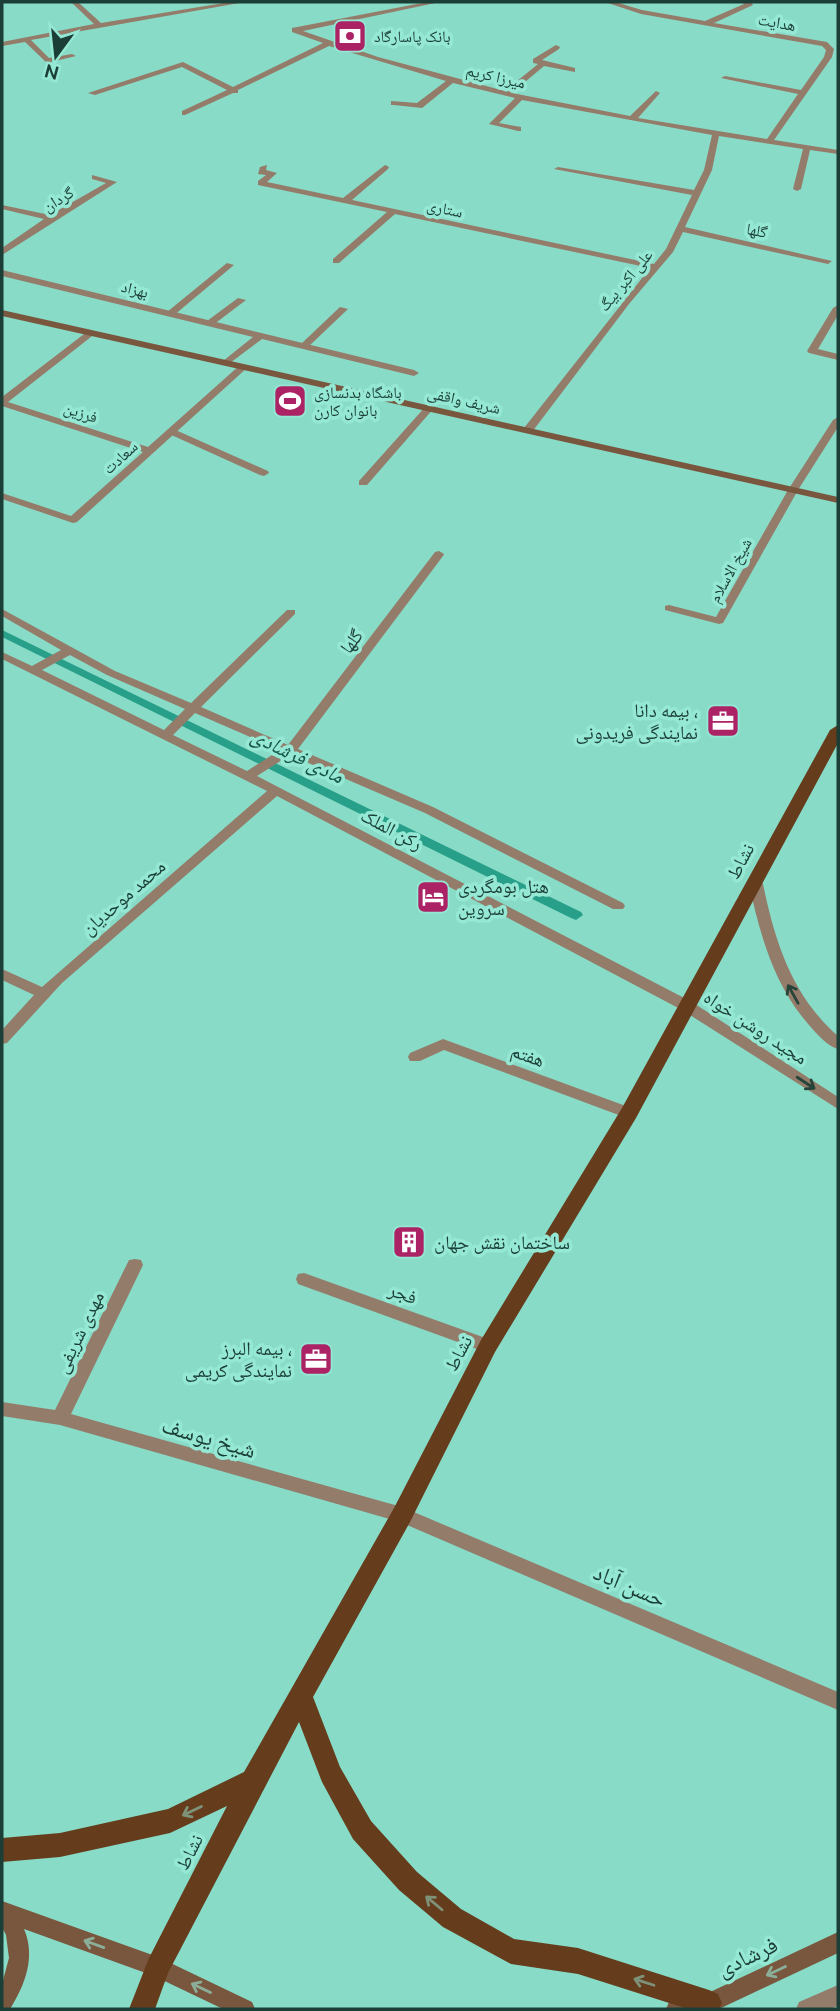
<svg xmlns="http://www.w3.org/2000/svg" width="840" height="2011" viewBox="0 0 840 2011" font-family="Ubuntu,'Noto Naskh Arabic',sans-serif">
<style>
.lines{fill:none;stroke-linecap:round;stroke-linejoin:round}
.stream{fill:#279f89;fill-rule:evenodd}
.lane{fill:#947c6b;fill-rule:evenodd}
.street{fill:#947c6b;fill-rule:evenodd}
.secondary{fill:#79573e;fill-rule:evenodd}
.primary{fill:#653d1d;fill-rule:evenodd}
.oneway{stroke:#27443b}
.oneway2{stroke:#7d9278}
.oneway3{stroke:#8aae98}
.labels{text-anchor:middle;dominant-baseline:central;stroke-width:7;stroke-linejoin:round;paint-order:stroke}
.far-street-label{font-size:16px;fill:#1b3e36;stroke:#95e8d4}
.far-poi-label{font-size:16px;fill:#1b3e36;stroke:#95e8d4;text-anchor:start}
.street-label{font-size:19px;fill:#1b3e36;stroke:#95e8d4}
.poi-label{font-size:19px;fill:#1b3e36;stroke:#95e8d4;text-anchor:end}
.water-label{font-size:21px;font-style:italic;fill:#175549;stroke:#95e8d4}
.near-street-label{font-size:23px;fill:#1b3e36;stroke:#95e8d4}
</style>
<rect width="100%" height="100%" fill="#88dbc7"/>
<g class="lines">
<path class="stream" d="M 2,630 L 581,912 L 583,915 L 576,920 L 571,918 L 2,637 Z"/>
<g class="lane">
<path d="M 227,263 L 234,265 L 173,316 L 167,316 L 167,312 Z"/>
<path d="M 238,298 L 246,300 L 213,325 L 207,325 L 207,321 Z"/>
<path d="M 340,307 L 348,309 L 307,348 L 301,348 L 301,344 Z"/>
<path d="M 426,406 L 434,408 L 367,485 L 359,485 L 359,481 Z"/>
<path d="M 171,428 L 268,471 L 269,473 L 264,476 L 260,475 L 167,433 L 166,431 Z"/>
<path d="M 838,1985 L 838,2006 L 830,2009 L 796,2009 L 799,2002 Z"/>
</g>
<g class="street">
<path d="M 71,2 L 78,2 L 101,23 L 230,2 L 245,2 L 31,40 L 49,58 L 72,54 L 76,56 L 47,63 L 25,42 L 2,46 L 2,42 L 94,24 Z"/>
<path d="M 427,2 L 440,2 L 303,31 L 378,57 L 505,91 L 538,64 L 533,63 L 533,59 L 556,45 L 560,47 L 559,49 L 542,60 L 575,68 L 575,72 L 544,66 L 512,93 L 630,116 L 656,91 L 660,93 L 638,118 L 767,139 L 798,94 L 721,78 L 725,76 L 801,90 L 824,57 L 826,50 L 822,46 L 641,14 L 605,2 L 615,2 L 642,10 L 705,21 L 744,4 L 741,2 L 751,2 L 753,5 L 714,23 L 827,42 L 834,49 L 832,57 L 774,140 L 838,150 L 838,154 L 810,150 L 801,189 L 797,191 L 793,189 L 803,149 L 719,136 L 712,170 L 685,227 L 832,261 L 828,264 L 683,232 L 673,252 L 629,304 L 532,432 L 524,432 L 524,428 L 650,268 L 395,214 L 339,263 L 333,263 L 333,259 L 387,212 L 258,185 L 258,181 L 266,175 L 258,174 L 260,167 L 267,165 L 266,170 L 277,173 L 267,182 L 343,198 L 385,165 L 389,167 L 388,169 L 352,200 L 654,264 L 666,249 L 692,195 L 554,169 L 558,167 L 694,190 L 704,170 L 712,135 L 522,100 L 499,123 L 521,127 L 521,131 L 518,131 L 489,124 L 515,98 L 453,83 L 422,108 L 394,105 L 391,105 L 391,101 L 417,103 L 446,81 L 329,46 L 238,90 L 238,93 L 233,93 L 185,115 L 182,115 L 182,111 L 227,90 L 182,67 L 95,95 L 88,93 L 183,62 L 233,87 L 323,43 L 292,32 L 292,28 Z"/>
<path d="M 92,175 L 117,182 L 2,255 L 2,248 L 44,219 L 2,209 L 2,205 L 50,215 L 106,183 L 92,179 Z"/>
<path d="M 2,270 L 414,370 L 419,373 L 414,376 L 262,339 L 226,366 L 221,363 L 223,361 L 253,337 L 2,276 Z"/>
<path d="M 838,305 L 838,315 L 818,349 L 838,354 L 838,360 L 809,353 L 807,351 L 833,308 Z"/>
<path d="M 88,331 L 96,333 L 8,402 L 148,447 L 240,365 L 248,367 L 77,522 L 73,523 L 2,499 L 2,493 L 71,516 L 143,452 L 2,406 L 2,397 Z"/>
<path d="M 838,417 L 838,427 L 798,490 L 723,623 L 719,624 L 665,610 L 665,606 L 669,605 L 716,617 L 788,490 L 833,420 Z"/>
<path d="M 439,551 L 444,554 L 443,556 L 298,749 L 433,807 L 623,903 L 625,906 L 623,909 L 613,909 L 425,813 L 290,755 L 257,776 L 692,1002 L 838,1097 L 838,1109 L 682,1010 L 277,796 L 62,983 L 7,1043 L 2,1044 L 2,1030 L 34,995 L 2,980 L 2,969 L 42,987 L 267,791 L 2,659 L 2,652 L 32,666 L 61,650 L 2,616 L 2,609 L 115,671 L 191,703 L 287,610 L 295,610 L 295,614 L 201,707 L 288,745 L 435,552 ZM 70,655 L 107,675 L 185,709 L 164,730 L 42,670 ZM 195,713 L 280,750 L 247,771 L 173,735 Z"/>
<path d="M 756,880 L 763,884 C 775,942 792,996 838,1036 L 838,1049 C 827,1046 817,1034 809,1025 C 774,985 760,935 749,884 Z"/>
<path d="M 443,1039 L 634,1109 L 636,1113 L 634,1117 L 624,1117 L 444,1050 L 420,1061 L 410,1061 L 408,1057 L 410,1053 Z"/>
<path d="M 135,1259 L 141,1260 L 143,1265 L 71,1414 L 402,1507 L 838,1692 L 838,1710 L 400,1522 L 60,1425 L 2,1416 L 2,1402 L 55,1410 L 129,1260 Z"/>
<path d="M 304,1273 L 494,1341 L 496,1346 L 494,1351 L 488,1353 L 298,1284 L 296,1279 L 298,1274 Z"/>
</g>
<g class="secondary">
<path d="M 2,310 L 838,497 L 838,503 L 2,316 Z"/>
<path d="M 2,1901 L 158,1957 L 252,2002 L 255,2009 L 223,2009 L 154,1976 L 24,1929 C 36,1957 25,1985 10,2009 L 2,2009 L 2,1984 L 9,1958 L 6,1935 L 2,1927 Z"/>
<path d="M 838,1932 L 838,1953 L 719,2009 L 666,2009 L 669,2002 L 708,1993 Z"/>
</g>
<path class="primary" d="M 838,725 L 838,743 L 636,1118 L 495,1352 L 410,1522 L 313,1697 L 340,1767 L 371,1821 L 417,1872 L 461,1909 L 514,1939 L 578,1948 L 709,1990 L 718,1994 L 722,2003 L 719,2009 L 688,2009 L 578,1974 L 511,1964 L 443,1927 L 399,1890 L 353,1839 L 322,1782 L 299,1722 L 168,1973 L 155,2009 L 129,2009 L 149,1958 L 227,1806 L 170,1833 L 60,1857 L 2,1862 L 2,1838 L 60,1833 L 168,1809 L 244,1772 L 394,1508 L 481,1340 L 622,1108 L 830,730 Z"/>
</g>
<defs><path id="oneway-shaft" d="M-6 0H5M1.5-3L5.5 0L1.5 3" fill="none" stroke-width="1.6" stroke-linecap="round" stroke-linejoin="round" transform="scale(1.75)"/></defs>
<g class="oneway">
<use href="#oneway-shaft" transform="translate(793 994) rotate(-119)"/>
<use href="#oneway-shaft" transform="translate(806 1083) rotate(33)"/>
</g>
<g class="oneway2">
<use href="#oneway-shaft" transform="translate(192 1811) rotate(154)"/>
<use href="#oneway-shaft" transform="translate(434 1903) rotate(-140)"/>
<use href="#oneway-shaft" transform="translate(644 1982) rotate(-162)"/>
</g>
<g class="oneway3">
<use href="#oneway-shaft" transform="translate(94 1944) rotate(-160)"/>
<use href="#oneway-shaft" transform="translate(776 1971) rotate(155)"/>
<use href="#oneway-shaft" transform="translate(201 1988) rotate(-154)"/>
</g>
<defs>
<symbol id="bank-square" viewBox="-11 -11 22 22"><rect x="-9" y="-9" width="18" height="18" rx="4" fill="#ab2265" stroke="#95e8d4"/><path d="M-6-4H6V4H-6ZM0-2.3a2.3 2.3 0 1 0 0 4.6a2.3 2.3 0 1 0 0-4.6Z" fill="#fff"/></symbol>
<symbol id="stadium-square" viewBox="-11 -11 22 22"><rect x="-9" y="-9" width="18" height="18" rx="4" fill="#ab2265" stroke="#95e8d4"/><path d="M0-5a6.5 5 0 1 0 0 10a6.5 5 0 1 0 0-10ZM-3.5-1.8h7v3.6h-7Z" fill="#fff"/></symbol>
<symbol id="office-square" viewBox="-11 -11 22 22"><rect x="-9" y="-9" width="18" height="18" rx="4" fill="#ab2265" stroke="#95e8d4"/><path d="M-6-3h4V-5.5h4V-3h4V5H-6ZM-1-4.5V-3h2v-1.5ZM-6 0V1H6V0Z" fill="#fff"/></symbol>
<symbol id="hotel-square" viewBox="-11 -11 22 22"><rect x="-9" y="-9" width="18" height="18" rx="4" fill="#ab2265" stroke="#95e8d4"/><path d="M-6-4.5h1.5V1H6V5H4.5V3h-9V5H-6ZM-4 0a1.8 1.8 0 1 1 3.6 0ZM.5 0V-2.5h3Q6-2.5 6 0Z" fill="#fff"/></symbol>
<symbol id="building-square" viewBox="-11 -11 22 22"><rect x="-9" y="-9" width="18" height="18" rx="4" fill="#ab2265" stroke="#95e8d4"/><path d="M-4-6H4V6H1V3H-1V6H-4ZM-2.5-4.3h1.7v1.8h-1.7ZM.8-4.3h1.7v1.8H.8ZM-2.5-1h1.7V.8h-1.7ZM.8-1h1.7V.8H.8Z" fill="#fff"/></symbol>
</defs>
<g fill-rule="evenodd">
<use href="#bank-square" x="331" y="17" width="38" height="38"/>
<use href="#stadium-square" x="271" y="382" width="38" height="38"/>
<use href="#office-square" x="704" y="702" width="38" height="38"/>
<use href="#hotel-square" x="414" y="878" width="38" height="38"/>
<use href="#building-square" x="390" y="1223" width="38" height="38"/>
<use href="#office-square" x="297" y="1340" width="38" height="38"/>
</g>
<g class="labels">
<g class="far-street-label">
<text transform="translate(777 22) rotate(10)">هدایت</text>
<text transform="translate(496 76) rotate(13)">میرزا کریم</text>
<text transform="translate(58 199) rotate(-31)">گردان</text>
<text transform="translate(445 208) rotate(12)">ستاری</text>
<text transform="translate(757 230) rotate(12)">گلها</text>
<text transform="translate(625 280) rotate(-50)">علی اکبر بیگ</text>
<text transform="translate(135 289) rotate(14)">بهزاد</text>
<text transform="translate(464 400) rotate(13)">شریف واقفی</text>
<text transform="translate(81 412) rotate(18)">فرزین</text>
<text transform="translate(120 457) rotate(-42)">سعادت</text>
<text transform="translate(730 570) rotate(-61)">شیخ الاسلام</text>
</g>
<g class="far-poi-label">
<text x="374" y="36">بانک پاسارگاد</text>
<text x="314" y="392">باشگاه بدنسازی<tspan x="314" dy="18">بانوان کارن</tspan></text>
</g>
<g class="street-label">
<text transform="translate(351 641) rotate(-53)">گلها</text>
<text transform="translate(392 829) rotate(28)">رکن الملک</text>
<text transform="translate(740 861) rotate(-62)">نشاط</text>
<text transform="translate(123 897) rotate(-41)">محمد موحدیان</text>
<text transform="translate(756 1027) rotate(33)">مجید روشن خواه</text>
<text transform="translate(528 1055) rotate(20)">هفتم</text>
<text transform="translate(403 1293) rotate(20)">فجر</text>
<text transform="translate(79 1332) rotate(-64)">مهدی شریفی</text>
<text transform="translate(458 1353) rotate(-62)">نشاط</text>
<text transform="translate(189 1852) rotate(-63)">نشاط</text>
</g>
<g class="poi-label">
<text x="698" y="710">بیمه دانا ،<tspan x="698" dy="22">نمایندگی فریدونی</tspan></text>
<text x="458" y="886" text-anchor="start">هتل بومگردی<tspan x="458" dy="22">سروین</tspan></text>
<text x="434" y="1242" text-anchor="start">ساختمان نقش جهان</text>
<text x="292" y="1348">بیمه البرز ،<tspan x="292" dy="22">نمایندگی کریمی</tspan></text>
</g>
<g class="water-label">
<text transform="translate(298 755) rotate(26)">مادی فرشادی</text>
</g>
<g class="near-street-label">
<text transform="translate(209 1437) rotate(16)">شیخ یوسف</text>
<text transform="translate(630 1585) rotate(23)">حسن آباد</text>
<text transform="translate(747 1956) rotate(-25)">فرشادی</text>
</g>
</g>
<rect width="840" height="2011" fill="none" stroke="#1b3e36" stroke-width="7"/>
<g transform="translate(56 56) rotate(195)" stroke="#95e8d4" stroke-width="5" paint-order="stroke">
<path d="M0-5L12 26L0 18L-12 26Z" fill="#1b3e36"/>
<text y="-10" font-size="19" font-weight="bold" text-anchor="middle" fill="#1b3e36">N</text>
</g>
</svg>
